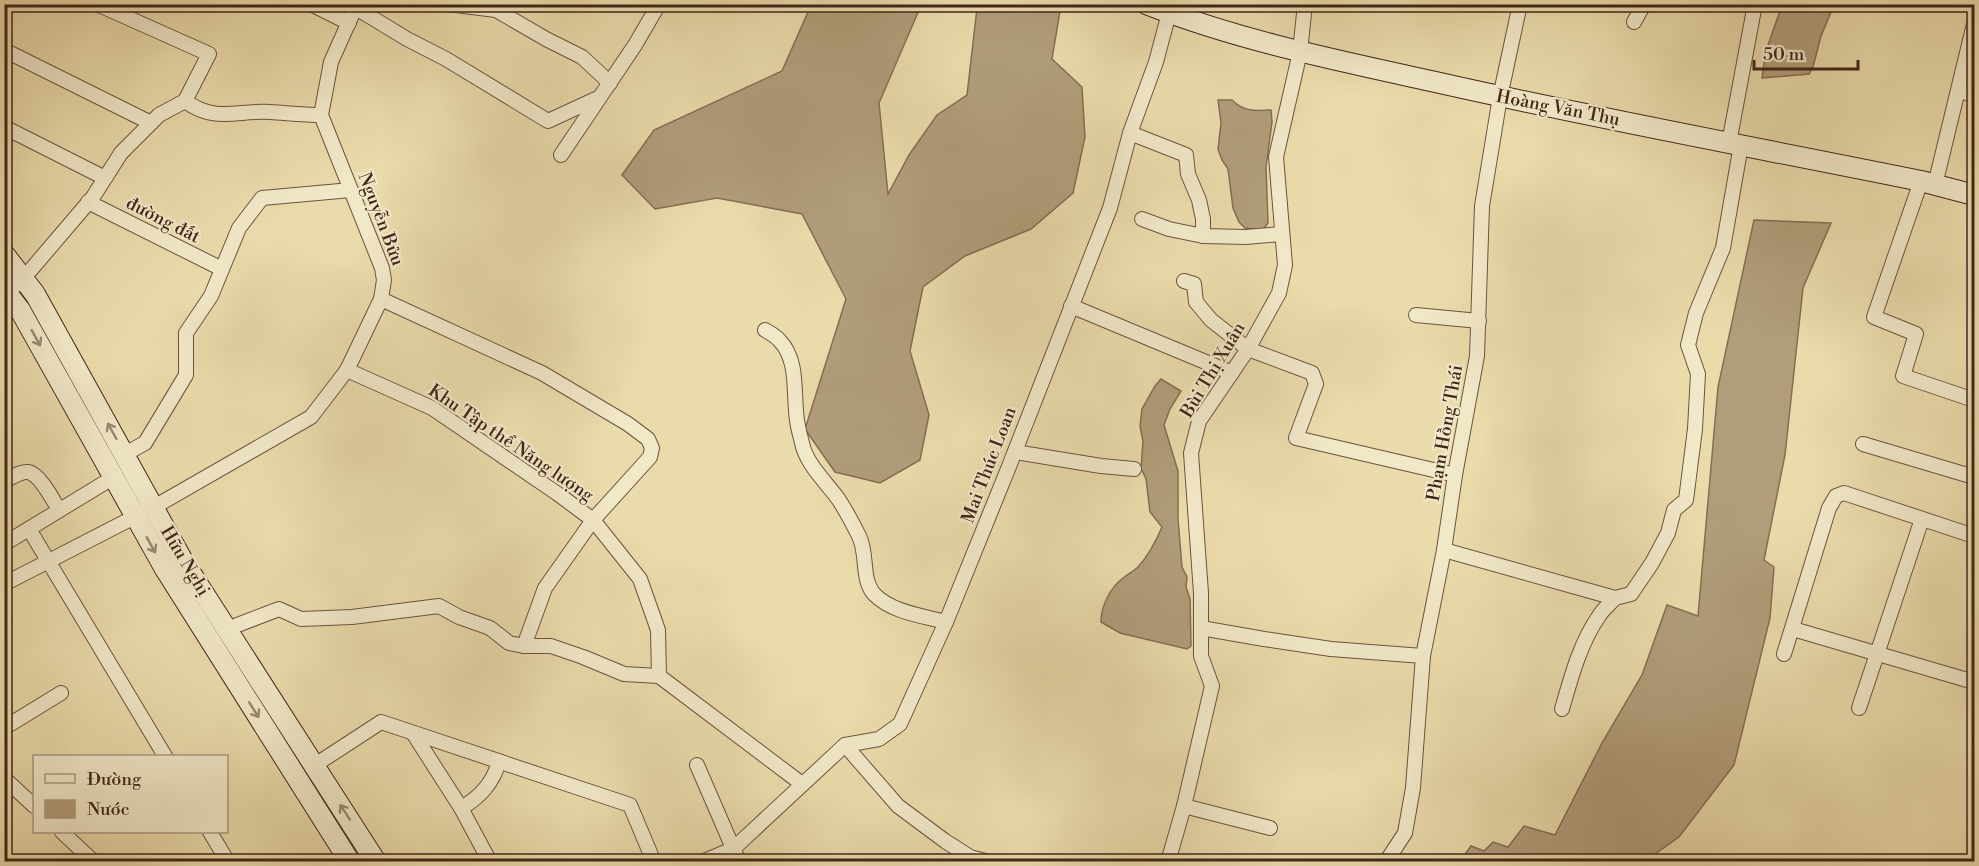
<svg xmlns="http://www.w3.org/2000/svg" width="1979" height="866" viewBox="0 0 1979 866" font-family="'Libre Bodoni',serif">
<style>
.water{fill:#b19d7a;stroke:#856d54;stroke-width:1.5}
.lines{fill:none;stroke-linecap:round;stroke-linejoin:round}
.minor-casing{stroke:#6c533f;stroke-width:16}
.secondary-casing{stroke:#42261b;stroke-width:22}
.minor{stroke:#f1e8c8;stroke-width:14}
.secondary{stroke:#f1e8c8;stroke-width:20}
.oneway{stroke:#9a8772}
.labels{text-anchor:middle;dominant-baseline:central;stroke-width:4.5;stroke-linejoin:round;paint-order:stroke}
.street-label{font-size:18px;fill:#42261b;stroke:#f1e8c8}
</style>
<rect width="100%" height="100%" fill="#eadbab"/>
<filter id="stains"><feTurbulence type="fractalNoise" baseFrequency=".00333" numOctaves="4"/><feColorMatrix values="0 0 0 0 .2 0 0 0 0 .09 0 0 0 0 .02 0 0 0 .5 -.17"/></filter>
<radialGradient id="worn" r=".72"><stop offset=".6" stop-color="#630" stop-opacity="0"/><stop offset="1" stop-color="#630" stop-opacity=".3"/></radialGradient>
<g class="water">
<path d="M 981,4 L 1061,5 L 1052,59 L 1082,87 L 1085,137 L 1073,193 L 1031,229 L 965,256 L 923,287 L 910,351 L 929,415 L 920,460 L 880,483 L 835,472 L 805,429 L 846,299 L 802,214 L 717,198 L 655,209 L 622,175 L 654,130 L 782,71 L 808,12 L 814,5 L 911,5 L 919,10 L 879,103 L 888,194 L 909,155 L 937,115 L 967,95 L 977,8 Z"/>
<path d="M 1782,5 L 1834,5 L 1821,36 L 1813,67 L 1809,74 L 1762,78 L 1766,51 Z"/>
<path d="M 1218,100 L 1232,100 C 1244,112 1255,111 1271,110 L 1272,122 L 1266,167 L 1268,223 L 1263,230 L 1245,228 L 1239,222 L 1233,208 L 1228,169 L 1222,160 L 1218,149 L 1221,123 Z"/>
<path d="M 1754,220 L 1831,223 L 1803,288 L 1785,455 L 1764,560 L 1774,567 L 1770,618 L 1734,765 L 1679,837 L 1645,861 L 1460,861 L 1471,846 L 1484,851 L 1493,842 L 1508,847 L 1524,826 L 1555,835 L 1602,743 L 1642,675 L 1667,605 L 1698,616 L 1718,387 Z"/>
<path d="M 1161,379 L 1181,391 L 1170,409 L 1164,425 L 1178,471 L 1178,519 L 1182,567 L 1187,577 L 1186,587 L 1190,599 L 1191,646 L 1187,649 L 1120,633 L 1101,622 C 1101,606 1110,588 1123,578 C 1128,574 1134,571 1138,567 C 1149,555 1156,541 1162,527 L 1150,512 L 1146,479 L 1141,468 L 1143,441 L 1140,426 L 1142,409 L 1155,386 Z"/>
</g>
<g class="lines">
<defs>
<g id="minor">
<path d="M 97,4 L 209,54 L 185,101"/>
<path d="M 311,4 L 349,23"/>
<path d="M 448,4 L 496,10 L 498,4"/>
<path d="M 356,8 L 407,39 L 446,59 L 548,121 L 600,97"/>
<path d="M 496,10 L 546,39 L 582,57 L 610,83"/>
<path d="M 1634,22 L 1644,4"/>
<path d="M 4,50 L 151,123"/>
<path d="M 1958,91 L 1974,95"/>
<path d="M 4,127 L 105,178"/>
<path d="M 1130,133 L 1186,155 L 1188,174 L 1199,200 L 1203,219 L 1203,236 L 1246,237 L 1281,234"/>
<path d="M 1729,143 L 1755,4"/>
<path d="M 561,155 L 635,45 L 659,4"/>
<path d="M 1921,181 L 1874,317 L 1916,334 L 1903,376 L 1974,400"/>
<path d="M 1935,185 L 1974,24"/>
<path d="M 88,202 L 222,269"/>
<path d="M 1142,219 L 1169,229 L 1203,236"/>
<path d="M 1184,281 L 1194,284 L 1196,302 L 1211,320 L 1248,349 L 1312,373 L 1316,384 L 1296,438 L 1455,475"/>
<path d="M 7,292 L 23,279 L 93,197 L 121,153 L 159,115 L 185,101 C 215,123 237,110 270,112 C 287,113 303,115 321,115"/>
<path d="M 381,299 L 542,373 L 628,424 L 648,439 L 652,448 L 650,457 L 593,520 L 545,588 L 524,646"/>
<path d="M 1071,306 L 1232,373"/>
<path d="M 1416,315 L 1479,321"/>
<path d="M 765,330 C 770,333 776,336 780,341 C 799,361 793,394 797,420 C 798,429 801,438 803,447 C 809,467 827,483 839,500 C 846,511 853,524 859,536 C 868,554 861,579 874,594 C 891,612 923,616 946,622"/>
<path d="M 347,370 L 432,408 L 558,494 L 593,520 L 640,579 L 658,630 L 659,676 L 802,784"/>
<path d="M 1863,444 L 1974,477"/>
<path d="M 1015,452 L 1101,466 L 1134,469"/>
<path d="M 125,454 L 145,443 L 186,375 L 186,333 L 211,296 L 239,228 L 262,198 L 351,190"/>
<path d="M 4,481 C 11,478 21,471 28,472 C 40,474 53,500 59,510"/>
<path d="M 29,529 L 165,756"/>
<path d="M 4,544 L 114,477"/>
<path d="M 1444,550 L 1615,598 L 1631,594 L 1652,563 L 1668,533 L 1674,510 L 1686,500 L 1695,429 L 1698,374 L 1688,345 L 1696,313 L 1723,248 L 1741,145"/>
<path d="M 4,584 L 154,507 L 311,417 L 347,370 L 381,299 L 384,280 L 382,268 L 321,115 L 331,62 L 352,15 L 359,4"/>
<path d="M 1201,628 L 1264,639 L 1331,649 L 1423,656"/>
<path d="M 227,629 L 279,609 L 301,619 L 352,617 L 439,606 L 459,617 L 490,628 L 509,643 L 524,646 L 551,646 L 583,657 L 624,674 L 659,676"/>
<path d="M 1793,629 L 1974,682"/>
<path d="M 1784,654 L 1829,508 L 1836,496 L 1844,493 L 1974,536"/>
<path d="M 1859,708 L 1922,519"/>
<path d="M 1562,709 C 1571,678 1580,643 1599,616 C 1603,609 1610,604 1615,598"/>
<path d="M 4,728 L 61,693"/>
<path d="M 413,733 L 461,808 L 490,862"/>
<path d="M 845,745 L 898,806 L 945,841 L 970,857 L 989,862"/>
<path d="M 315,765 L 381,722 L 630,805 L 654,862"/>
<path d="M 697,765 L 739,862"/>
<path d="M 4,778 L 34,806"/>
<path d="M 1184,806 L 1270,828"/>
<path d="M 461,808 C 479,798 494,782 499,761"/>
<path d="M 62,832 L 94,862"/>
<path d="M 210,832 L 228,862"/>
<path d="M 702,862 L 733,849 L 845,745 L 879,739 L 900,724 L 946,622 L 1010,464 L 1110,208 L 1130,133 L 1156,62 L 1169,13"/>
<path d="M 1168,862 L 1184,806 L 1212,686 L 1201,656 L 1201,593 L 1191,453 L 1199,421 L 1248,349 L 1279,293 L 1285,265 L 1276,157 L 1300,52 L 1305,4"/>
<path d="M 1386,862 L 1405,833 L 1413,788 L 1423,656 L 1444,550 L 1455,475 L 1477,356 L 1482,206 L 1500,97 L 1520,4"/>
</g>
<g id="secondary">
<path d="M 1146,4 C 1237,40 1336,60 1431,81 C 1594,118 1758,148 1921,181 L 1974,195"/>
<path d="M 4,254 L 35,294 L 183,561 L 376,862"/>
<path d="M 4,289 L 20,310 L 165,569 L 350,862"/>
</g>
</defs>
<use href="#minor" class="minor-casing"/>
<use href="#secondary" class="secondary-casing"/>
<use href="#minor" class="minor"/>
<use href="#secondary" class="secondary"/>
</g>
<defs><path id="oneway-shaft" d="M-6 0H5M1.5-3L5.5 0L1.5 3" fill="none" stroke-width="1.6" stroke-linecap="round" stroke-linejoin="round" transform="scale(1.5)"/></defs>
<g class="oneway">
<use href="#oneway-shaft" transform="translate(36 338) rotate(61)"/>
<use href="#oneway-shaft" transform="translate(112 431) rotate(-119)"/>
<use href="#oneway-shaft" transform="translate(151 545) rotate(61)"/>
<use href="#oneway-shaft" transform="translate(254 710) rotate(58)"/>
<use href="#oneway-shaft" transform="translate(345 812) rotate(-123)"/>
</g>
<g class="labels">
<g class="street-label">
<text transform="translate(1558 108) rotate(11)">Hoàng Văn Thụ</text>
<text transform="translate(381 219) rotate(69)">Nguyễn Bửu</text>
<text transform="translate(163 220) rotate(27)">đường đất</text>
<text transform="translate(1213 370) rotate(-59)">Bùi Thị Xuân</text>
<text transform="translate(1445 433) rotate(-80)">Phạm Hồng Thái</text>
<text transform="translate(511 443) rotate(34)">Khu Tập thể Năng lượng</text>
<text transform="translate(989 465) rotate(-69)">Mai Thúc Loan</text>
<text transform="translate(185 561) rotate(59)">Hữu Nghị</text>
</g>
</g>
<rect width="1979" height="866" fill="none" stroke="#eadbab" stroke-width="24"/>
<rect x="6" y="6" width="1967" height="854" fill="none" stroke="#42261b" stroke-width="3"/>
<rect x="12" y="12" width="1955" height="842" fill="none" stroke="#42261b" stroke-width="1.5"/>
<rect x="33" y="755" width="195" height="78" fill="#f1e8c8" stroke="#ab9a83" stroke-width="1.5"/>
<rect x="45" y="774" width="30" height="9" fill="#f1e8c8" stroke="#ab9a83" stroke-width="1.5"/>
<text x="87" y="785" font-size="18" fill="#42261b">Đường</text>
<rect x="45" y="800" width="30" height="18" fill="#b19d7a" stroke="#ab9a83" stroke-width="1.5"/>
<text x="87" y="815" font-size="18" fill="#42261b">Nước</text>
<path d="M1754 60v9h104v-9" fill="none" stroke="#42261b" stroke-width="3"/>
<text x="1763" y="60" font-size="18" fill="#42261b" stroke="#f1e8c8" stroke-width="4.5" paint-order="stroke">50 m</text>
<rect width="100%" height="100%" filter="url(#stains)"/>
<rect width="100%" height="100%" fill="url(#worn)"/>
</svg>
